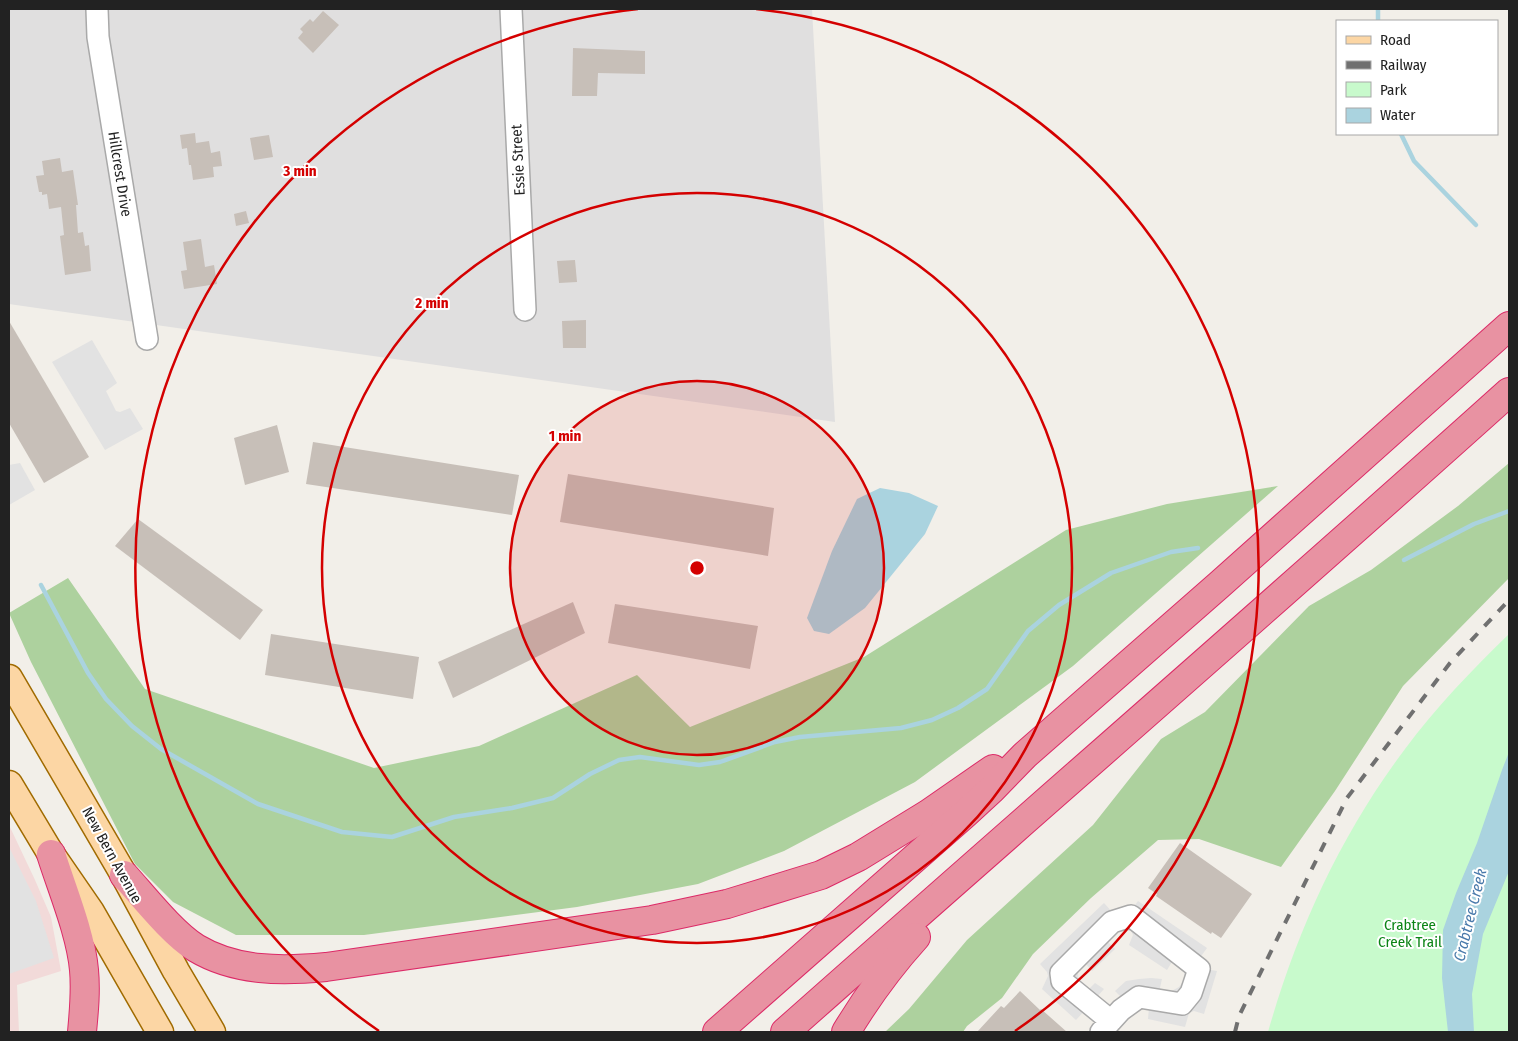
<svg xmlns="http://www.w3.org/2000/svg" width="1518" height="1041" viewBox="0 0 1518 1041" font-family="'Fira Sans Condensed',sans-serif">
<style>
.residential{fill:#e0dfdf}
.commercial{fill:#f2dad9}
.forest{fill:#add19e}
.park{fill:#c8facc}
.parking{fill:#e2e2e2}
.water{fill:#aad3df}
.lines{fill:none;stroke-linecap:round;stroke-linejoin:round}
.stream{stroke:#aad3df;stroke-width:4.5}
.building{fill:#c7bfb8}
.minor-casing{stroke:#a9a9a9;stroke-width:24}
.major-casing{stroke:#a06b00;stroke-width:29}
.highway-casing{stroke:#dc2a67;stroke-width:30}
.minor{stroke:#fff;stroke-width:21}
.major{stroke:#fcd6a4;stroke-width:26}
.highway{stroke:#e892a2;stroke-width:28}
.rail{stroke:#707070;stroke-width:4;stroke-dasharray:10 10;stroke-linecap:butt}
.ring{fill:none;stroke:#d40000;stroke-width:2.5}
.labels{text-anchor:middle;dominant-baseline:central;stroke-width:4;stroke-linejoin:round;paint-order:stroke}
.street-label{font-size:15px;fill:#222;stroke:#fff}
.park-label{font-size:15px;fill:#0c8416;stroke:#fff}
.water-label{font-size:16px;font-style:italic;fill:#4a7aab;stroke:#fff}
.centre{fill:#d40000;stroke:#fff;stroke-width:2.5}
.ring-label{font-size:15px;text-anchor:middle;font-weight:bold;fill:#d40000;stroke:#fff;stroke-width:4;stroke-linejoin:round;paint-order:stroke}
</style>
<rect width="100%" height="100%" fill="#f2efe9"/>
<path class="residential" d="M 9,9 L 812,9 L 835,422 L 9,304 Z"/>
<path class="commercial" d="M 9,825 L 35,880 L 51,917 L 61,971 L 17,985 L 19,1032 L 9,1032 Z"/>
<g class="forest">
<path d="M 1509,463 L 1509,578 L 1403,686 L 1335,791 L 1281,867 L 1199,839 L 1158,840 L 1091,898 L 1033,954 L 1002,998 L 967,1026 L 963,1032 L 885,1032 L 909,1009 L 967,940 L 1093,825 L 1161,739 L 1205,712 L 1309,606 L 1371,570 L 1458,506 Z"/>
<path d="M 1278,486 L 1073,666 L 915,782 L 784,851 L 698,884 L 577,907 L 364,935 L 236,935 L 173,902 L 135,864 L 31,662 L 9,613 L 68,578 L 145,689 L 374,768 L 479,746 L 637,675 L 690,727 L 864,657 L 1066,530 L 1167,504 Z"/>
</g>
<path class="park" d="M 1509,634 L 1509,1032 L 1268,1032 C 1297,930 1341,834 1405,749 C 1436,707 1472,670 1509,634 Z"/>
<g class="parking">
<path d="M 92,340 L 117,383 L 106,391 L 116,411 L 120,412 L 130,408 L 143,429 L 105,450 L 52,362 Z"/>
<path d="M 20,463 L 35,490 L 9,505 L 9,465 Z"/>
<path d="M 9,847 L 36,901 L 54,958 L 9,974 Z"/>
<path d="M 1138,901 L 1207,948 L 1199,959 L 1205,969 L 1217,971 L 1204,1014 L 1194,1011 L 1189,1013 L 1185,1027 L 1148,1019 L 1149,1008 L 1146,1007 L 1139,1009 L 1136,1012 L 1115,991 L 1126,981 L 1139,979 L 1151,978 L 1162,979 L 1159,992 L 1168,993 L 1179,987 L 1185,980 L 1184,972 L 1180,965 L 1173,960 L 1167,970 L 1129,945 L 1133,935 L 1131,931 L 1118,931 L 1110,937 L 1108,942 L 1115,949 L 1092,971 L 1085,963 L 1082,965 L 1078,973 L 1079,984 L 1087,991 L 1095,983 L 1104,989 L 1076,1020 L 1042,989 L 1048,976 L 1047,972 L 1040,964 L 1104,903 L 1113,913 L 1130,912 Z"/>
</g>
<g class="water">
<path d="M 880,488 L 909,493 L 938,506 L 925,534 L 865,608 L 829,634 L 814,631 L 807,618 L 832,551 L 857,499 Z"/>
<path d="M 1509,752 L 1509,871 L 1483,934 L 1472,994 L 1474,1032 L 1448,1032 L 1442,978 L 1443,930 L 1456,893 L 1477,843 L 1502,770 Z"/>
</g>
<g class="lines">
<g class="stream">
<path d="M 1378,9 L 1378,21"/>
<path d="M 1401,134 L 1414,161 L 1476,225"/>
<path d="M 1404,560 L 1474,524 L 1509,511"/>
<path d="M 41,585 L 88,673 L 106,699 L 132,726 L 161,749 L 258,804 L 342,832 L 392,837 L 454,817 L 512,808 L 553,798 L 590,774 L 619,760 L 640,757 L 699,765 L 720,762 L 775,742 L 800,737 L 901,728 L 932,720 L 958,708 L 987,689 L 1028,631 L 1059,605 L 1111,573 L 1171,552 L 1198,548"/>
</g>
</g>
<g class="building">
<path d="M 323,11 L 339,25 L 313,53 L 298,38 L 303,32 L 300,29 L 310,19 L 313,22 Z"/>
<path d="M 573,48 L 645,51 L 645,74 L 598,73 L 597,96 L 572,96 Z"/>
<path d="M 195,133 L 196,143 L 209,141 L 211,153 L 220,151 L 222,166 L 213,167 L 214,177 L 193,180 L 191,165 L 189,165 L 187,148 L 182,149 L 180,135 Z"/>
<path d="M 269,135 L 273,157 L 254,160 L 250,138 Z"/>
<path d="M 60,158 L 62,172 L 73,170 L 78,205 L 76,205 L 78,233 L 83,232 L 85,246 L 89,245 L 91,271 L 65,275 L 60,236 L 64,235 L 61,207 L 49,209 L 47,194 L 42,195 L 42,192 L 39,192 L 36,176 L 44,175 L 42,161 Z"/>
<path d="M 246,211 L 249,223 L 236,226 L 234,214 Z"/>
<path d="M 201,239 L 205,267 L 214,265 L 217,284 L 184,289 L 181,271 L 187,270 L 183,242 Z"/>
<path d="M 575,260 L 577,282 L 559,283 L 557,261 Z"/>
<path d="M 586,320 L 586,348 L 563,348 L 562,321 Z"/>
<path d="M 9,321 L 89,457 L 44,483 L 9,423 Z"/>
<path d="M 277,425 L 289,472 L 245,485 L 234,438 Z"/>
<path d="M 313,442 L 519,475 L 512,515 L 306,484 Z"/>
<path d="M 568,474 L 774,508 L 768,556 L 560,522 Z"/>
<path d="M 138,519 L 263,610 L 240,640 L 115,546 Z"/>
<path d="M 573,602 L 585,633 L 453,698 L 438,662 Z"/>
<path d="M 615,604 L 758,626 L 750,669 L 608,643 Z"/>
<path d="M 271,634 L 419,657 L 413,699 L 265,675 Z"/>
<path d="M 1180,843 L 1252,894 L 1221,938 L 1212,932 L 1211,934 L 1156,896 L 1157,894 L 1148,888 Z"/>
<path d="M 1020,991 L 1040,1010 L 1041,1009 L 1067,1032 L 977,1032 L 1001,1006 L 1004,1008 Z"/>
</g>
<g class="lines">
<defs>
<g id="minor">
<path d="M 97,9 L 98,37 L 147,339"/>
<path d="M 511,9 L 525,310"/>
<path d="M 1101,1032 L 1121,1010 L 1139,997 L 1182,1004 L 1191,993 L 1199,969 L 1131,916 L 1112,922 L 1061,973 L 1062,981 L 1111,1021"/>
</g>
<g id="major">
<path d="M 9,678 L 124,875 L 176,971 L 212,1032"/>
<path d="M 9,784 L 51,854 L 91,912 L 160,1032"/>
</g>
<g id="highway">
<path d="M 51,854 C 62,889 81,934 84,970 C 86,991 84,1011 82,1032"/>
<path d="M 124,875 C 144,897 172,933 196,948 C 236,972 283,971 326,967 L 652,920 L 727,904 L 821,875 L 858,857 L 928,814 L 993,769"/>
<path d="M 717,1032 L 966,813 L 991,790 L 1025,755 L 1219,585 L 1509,326"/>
<path d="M 785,1032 C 1026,818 1270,607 1509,392"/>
<path d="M 846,1032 C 867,997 888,968 916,937"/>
</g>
</defs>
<use href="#minor" class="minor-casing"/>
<use href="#major" class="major-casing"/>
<use href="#highway" class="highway-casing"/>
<use href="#minor" class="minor"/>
<use href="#major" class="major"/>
<use href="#highway" class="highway"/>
<path class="rail" d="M 1235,1032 L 1239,1016 L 1347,798 L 1450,663 L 1509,600"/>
</g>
<circle cx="697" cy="568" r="187" fill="#d40000" fill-opacity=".12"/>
<g class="ring">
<circle cx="697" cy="568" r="187"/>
<circle cx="697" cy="568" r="375"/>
<path d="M379 1031A562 562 0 0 1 638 9M756 9A562 562 0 0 1 1015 1031"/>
</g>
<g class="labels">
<g class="street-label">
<text transform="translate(518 160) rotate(-93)">Essie Street</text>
<text transform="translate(120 174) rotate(81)">Hillcrest Drive</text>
<text transform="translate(112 855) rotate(61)">New Bern Avenue</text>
</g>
<g class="park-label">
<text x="1410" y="925">Crabtree<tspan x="1410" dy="17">Creek Trail</tspan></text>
</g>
<g class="water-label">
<text transform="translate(1470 915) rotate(-76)">Crabtree Creek</text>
</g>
</g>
<circle cx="697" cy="568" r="8" class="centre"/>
<g class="ring-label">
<text x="300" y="176">3 min</text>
<text x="432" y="308">2 min</text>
<text x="565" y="441">1 min</text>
</g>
<rect width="1518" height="1041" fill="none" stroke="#222222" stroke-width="20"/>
<rect x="1336" y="20" width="162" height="115" fill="#ffffff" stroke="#a7a7a7"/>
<rect x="1346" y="36" width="25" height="8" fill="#fcd6a4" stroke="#a7a7a7"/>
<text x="1380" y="45" font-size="15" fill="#222222">Road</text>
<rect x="1346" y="61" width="25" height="8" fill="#707070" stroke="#a7a7a7"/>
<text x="1380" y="70" font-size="15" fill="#222222">Railway</text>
<rect x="1346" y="82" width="25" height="15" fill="#c8facc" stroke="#a7a7a7"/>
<text x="1380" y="95" font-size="15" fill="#222222">Park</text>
<rect x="1346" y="108" width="25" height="15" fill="#aad3df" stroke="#a7a7a7"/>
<text x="1380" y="120" font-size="15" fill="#222222">Water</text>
</svg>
